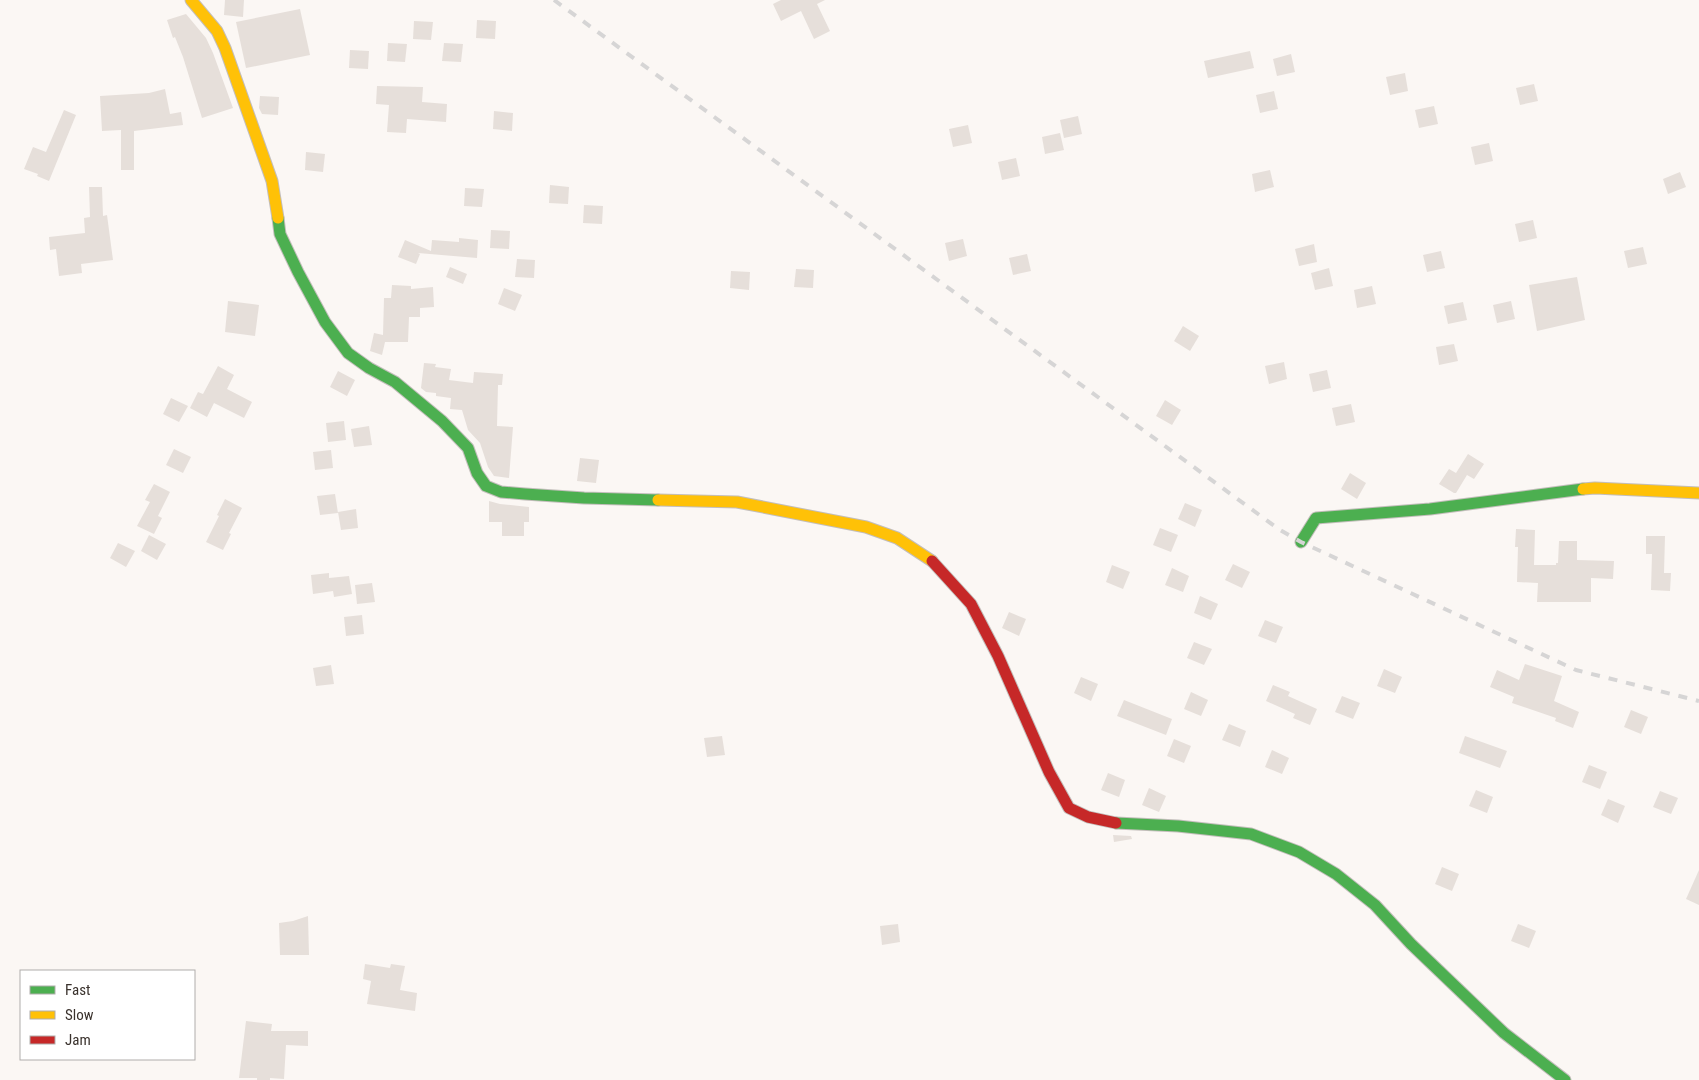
<svg xmlns="http://www.w3.org/2000/svg" width="1699" height="1080" viewBox="0 0 1699 1080" font-family="'Roboto Condensed',sans-serif">
<style>
.building{fill:#e6dfda}
.lines{fill:none;stroke-linecap:round;stroke-linejoin:round}
.fast-casing{stroke:#c3bebb;stroke-width:13}
.slow-casing{stroke:#c3bebb;stroke-width:13}
.jam-casing{stroke:#c3bebb;stroke-width:13}
.fast{stroke:#4caf50;stroke-width:11}
.slow{stroke:#ffc107;stroke-width:11}
.jam{stroke:#c62828;stroke-width:11}
.rail{stroke:#d6d5d5;stroke-width:4;stroke-dasharray:9 9;stroke-linecap:butt}
</style>
<rect width="100%" height="100%" fill="#fbf7f4"/>
<g class="building">
<path d="M 225,0 L 244,0 L 243,17 L 224,15 Z"/>
<path d="M 781,0 L 825,0 L 817,4 L 830,31 L 814,39 L 801,11 L 781,21 L 773,4 Z"/>
<path d="M 300,9 L 310,55 L 246,68 L 236,22 Z"/>
<path d="M 186,14 L 206,38 L 213,53 L 233,108 L 202,118 L 183,57 L 175,37 L 173,38 L 167,20 Z"/>
<path d="M 477,20 L 496,21 L 495,39 L 476,38 Z"/>
<path d="M 414,21 L 433,22 L 431,40 L 413,39 Z"/>
<path d="M 388,43 L 407,44 L 405,62 L 387,61 Z"/>
<path d="M 444,43 L 463,44 L 461,62 L 442,61 Z"/>
<path d="M 350,50 L 369,51 L 368,69 L 349,68 Z"/>
<path d="M 1250,51 L 1254,68 L 1208,78 L 1204,61 Z"/>
<path d="M 1291,54 L 1295,72 L 1277,76 L 1273,59 Z"/>
<path d="M 1405,73 L 1408,91 L 1390,95 L 1386,77 Z"/>
<path d="M 1534,84 L 1538,101 L 1520,105 L 1516,88 Z"/>
<path d="M 377,86 L 423,87 L 422,102 L 447,104 L 446,122 L 407,119 L 406,133 L 387,132 L 389,105 L 376,104 Z"/>
<path d="M 165,89 L 170,114 L 181,112 L 183,125 L 134,131 L 134,170 L 121,170 L 121,130 L 102,131 L 100,96 L 149,93 Z"/>
<path d="M 1274,91 L 1278,109 L 1260,113 L 1256,95 Z"/>
<path d="M 260,96 L 279,97 L 278,115 L 262,114 L 259,108 Z"/>
<path d="M 1434,106 L 1438,124 L 1419,128 L 1415,110 Z"/>
<path d="M 64,110 L 76,115 L 49,181 L 37,176 L 38,174 L 24,169 L 33,147 L 46,152 Z"/>
<path d="M 494,111 L 513,113 L 512,131 L 493,129 Z"/>
<path d="M 1078,116 L 1082,134 L 1064,138 L 1060,120 Z"/>
<path d="M 968,125 L 972,143 L 953,147 L 949,129 Z"/>
<path d="M 1060,133 L 1064,150 L 1045,154 L 1042,137 Z"/>
<path d="M 1489,143 L 1493,161 L 1475,165 L 1471,147 Z"/>
<path d="M 306,152 L 325,154 L 323,172 L 305,170 Z"/>
<path d="M 1016,158 L 1020,176 L 1002,180 L 998,162 Z"/>
<path d="M 1270,170 L 1274,187 L 1255,192 L 1252,174 Z"/>
<path d="M 1680,172 L 1686,187 L 1668,194 L 1663,179 Z"/>
<path d="M 550,185 L 569,187 L 568,204 L 549,203 Z"/>
<path d="M 89,187 L 102,187 L 103,216 L 107,215 L 113,260 L 81,264 L 82,273 L 59,276 L 56,249 L 50,250 L 49,237 L 85,233 L 84,218 L 90,217 Z"/>
<path d="M 465,188 L 484,189 L 482,207 L 464,206 Z"/>
<path d="M 584,205 L 603,206 L 602,224 L 583,223 Z"/>
<path d="M 1533,220 L 1537,238 L 1519,242 L 1515,224 Z"/>
<path d="M 491,230 L 510,231 L 509,249 L 490,248 Z"/>
<path d="M 459,238 L 478,240 L 477,258 L 418,253 L 420,254 L 416,264 L 398,257 L 405,240 L 431,251 L 432,240 L 459,242 Z"/>
<path d="M 963,239 L 967,256 L 949,261 L 945,243 Z"/>
<path d="M 1314,244 L 1317,262 L 1299,266 L 1295,249 Z"/>
<path d="M 1643,247 L 1647,264 L 1628,268 L 1624,251 Z"/>
<path d="M 1441,251 L 1445,268 L 1427,272 L 1423,255 Z"/>
<path d="M 1027,254 L 1031,271 L 1013,275 L 1009,258 Z"/>
<path d="M 517,259 L 535,260 L 534,278 L 515,277 Z"/>
<path d="M 450,267 L 467,274 L 463,284 L 446,277 Z"/>
<path d="M 1329,268 L 1333,286 L 1315,290 L 1311,273 Z"/>
<path d="M 796,269 L 814,270 L 813,288 L 794,287 Z"/>
<path d="M 731,271 L 750,272 L 749,290 L 730,288 Z"/>
<path d="M 1577,277 L 1585,320 L 1537,331 L 1529,285 Z"/>
<path d="M 392,285 L 411,286 L 411,289 L 433,287 L 434,307 L 420,308 L 420,317 L 409,317 L 408,342 L 385,342 L 382,355 L 370,351 L 374,333 L 383,335 L 384,298 L 391,298 Z"/>
<path d="M 1372,286 L 1376,304 L 1357,308 L 1354,290 Z"/>
<path d="M 504,288 L 522,295 L 515,311 L 498,304 Z"/>
<path d="M 228,301 L 259,305 L 255,336 L 225,332 Z"/>
<path d="M 1511,301 L 1515,319 L 1497,323 L 1493,305 Z"/>
<path d="M 1463,302 L 1467,320 L 1448,324 L 1444,306 Z"/>
<path d="M 1183,326 L 1199,336 L 1190,351 L 1174,341 Z"/>
<path d="M 1454,344 L 1458,361 L 1439,365 L 1436,347 Z"/>
<path d="M 1284,362 L 1287,379 L 1269,384 L 1265,366 Z"/>
<path d="M 424,363 L 436,364 L 435,367 L 451,369 L 449,380 L 473,383 L 474,372 L 503,374 L 502,385 L 498,385 L 497,426 L 513,427 L 509,478 L 494,476 L 488,467 L 480,443 L 468,430 L 462,410 L 450,409 L 451,398 L 436,396 L 436,393 L 426,392 L 421,388 Z"/>
<path d="M 218,366 L 234,375 L 227,389 L 252,402 L 244,418 L 214,403 L 207,417 L 190,408 L 198,392 L 203,394 Z"/>
<path d="M 1327,370 L 1331,388 L 1313,392 L 1309,374 Z"/>
<path d="M 338,371 L 355,380 L 347,396 L 330,387 Z"/>
<path d="M 171,398 L 188,406 L 179,422 L 163,414 Z"/>
<path d="M 1165,400 L 1181,410 L 1172,425 L 1156,416 Z"/>
<path d="M 1351,404 L 1355,422 L 1336,426 L 1332,408 Z"/>
<path d="M 344,421 L 346,440 L 328,442 L 326,423 Z"/>
<path d="M 369,426 L 372,445 L 354,447 L 351,429 Z"/>
<path d="M 174,449 L 191,457 L 183,473 L 166,465 Z"/>
<path d="M 331,450 L 333,468 L 315,470 L 313,452 Z"/>
<path d="M 1468,454 L 1484,464 L 1474,479 L 1467,475 L 1456,493 L 1454,493 L 1439,484 L 1449,469 L 1456,473 Z"/>
<path d="M 580,458 L 599,460 L 596,483 L 577,481 Z"/>
<path d="M 1350,473 L 1366,483 L 1357,499 L 1341,489 Z"/>
<path d="M 154,484 L 170,492 L 158,516 L 162,518 L 154,534 L 137,526 L 150,502 L 145,500 Z"/>
<path d="M 335,494 L 338,513 L 320,515 L 317,496 Z"/>
<path d="M 225,499 L 242,508 L 229,533 L 231,534 L 223,550 L 206,542 L 219,516 L 217,515 Z"/>
<path d="M 489,501 L 500,504 L 529,507 L 529,522 L 524,522 L 524,536 L 502,536 L 502,522 L 489,522 Z"/>
<path d="M 1185,503 L 1202,510 L 1195,527 L 1178,519 Z"/>
<path d="M 356,509 L 358,528 L 341,530 L 338,512 Z"/>
<path d="M 1160,528 L 1178,535 L 1171,552 L 1153,545 Z"/>
<path d="M 1516,529 L 1535,530 L 1534,565 L 1556,565 L 1556,563 L 1558,563 L 1559,541 L 1577,541 L 1577,560 L 1614,561 L 1613,579 L 1591,578 L 1591,602 L 1537,602 L 1538,583 L 1517,582 L 1518,547 L 1515,547 Z"/>
<path d="M 149,535 L 166,544 L 157,560 L 141,551 Z"/>
<path d="M 1646,536 L 1665,536 L 1664,573 L 1671,573 L 1670,591 L 1651,590 L 1652,554 L 1646,554 Z"/>
<path d="M 118,543 L 135,551 L 126,567 L 110,558 Z"/>
<path d="M 1233,564 L 1250,572 L 1242,588 L 1225,580 Z"/>
<path d="M 1112,565 L 1130,572 L 1123,589 L 1106,582 Z"/>
<path d="M 1172,568 L 1189,576 L 1183,592 L 1165,585 Z"/>
<path d="M 329,573 L 329,578 L 349,576 L 352,594 L 334,597 L 333,591 L 313,594 L 311,575 Z"/>
<path d="M 372,583 L 375,602 L 357,604 L 355,585 Z"/>
<path d="M 1200,596 L 1218,604 L 1211,620 L 1194,613 Z"/>
<path d="M 1009,612 L 1026,619 L 1019,636 L 1002,628 Z"/>
<path d="M 362,615 L 364,634 L 346,636 L 344,617 Z"/>
<path d="M 1265,620 L 1283,627 L 1276,643 L 1258,636 Z"/>
<path d="M 1194,642 L 1212,649 L 1204,665 L 1187,658 Z"/>
<path d="M 1525,664 L 1562,676 L 1554,701 L 1579,712 L 1573,728 L 1555,721 L 1556,718 L 1512,703 L 1514,697 L 1490,687 L 1497,670 L 1519,680 Z"/>
<path d="M 331,665 L 334,684 L 316,686 L 313,668 Z"/>
<path d="M 1384,669 L 1402,677 L 1395,693 L 1377,686 Z"/>
<path d="M 1081,677 L 1098,684 L 1091,701 L 1074,693 Z"/>
<path d="M 1273,685 L 1290,692 L 1288,696 L 1317,709 L 1310,725 L 1293,718 L 1295,714 L 1266,701 Z"/>
<path d="M 1191,692 L 1208,700 L 1201,716 L 1184,709 Z"/>
<path d="M 1342,696 L 1360,703 L 1353,719 L 1335,712 Z"/>
<path d="M 1124,700 L 1172,719 L 1166,735 L 1117,716 Z"/>
<path d="M 1631,710 L 1648,717 L 1641,734 L 1624,727 Z"/>
<path d="M 1229,724 L 1246,731 L 1240,747 L 1222,740 Z"/>
<path d="M 722,736 L 725,755 L 707,757 L 704,738 Z"/>
<path d="M 1465,736 L 1507,751 L 1500,768 L 1459,753 Z"/>
<path d="M 1174,739 L 1191,746 L 1184,763 L 1167,756 Z"/>
<path d="M 1272,750 L 1289,758 L 1282,774 L 1265,767 Z"/>
<path d="M 1589,765 L 1607,772 L 1600,789 L 1582,782 Z"/>
<path d="M 1108,773 L 1125,780 L 1119,797 L 1101,790 Z"/>
<path d="M 1149,788 L 1166,796 L 1159,812 L 1142,805 Z"/>
<path d="M 1476,790 L 1493,797 L 1487,813 L 1469,806 Z"/>
<path d="M 1660,791 L 1678,798 L 1671,814 L 1653,807 Z"/>
<path d="M 1608,799 L 1625,806 L 1618,823 L 1601,815 Z"/>
<path d="M 1113,835 L 1131,836 L 1132,839 L 1114,842 Z"/>
<path d="M 1442,867 L 1459,874 L 1452,891 L 1435,884 Z"/>
<path d="M 1699,870 L 1699,905 L 1686,899 Z"/>
<path d="M 308,916 L 309,955 L 280,955 L 279,923 L 293,921 Z"/>
<path d="M 898,924 L 900,942 L 882,945 L 880,926 Z"/>
<path d="M 1518,924 L 1536,931 L 1529,948 L 1511,941 Z"/>
<path d="M 365,964 L 390,968 L 391,964 L 405,966 L 400,990 L 417,993 L 415,1011 L 367,1004 L 371,981 L 363,979 Z"/>
<path d="M 246,1021 L 272,1024 L 271,1031 L 308,1031 L 308,1046 L 286,1045 L 284,1079 L 270,1078 L 270,1080 L 257,1080 L 257,1078 L 239,1078 Z"/>
</g>
<g class="lines">
<defs>
<g id="fast">
<path d="M 278,218 L 280,234 L 298,272 L 325,322 L 348,353 L 369,368 L 395,382 L 442,421 L 468,448 L 477,473 L 486,486 L 501,492 L 525,494 L 584,498 L 658,500"/>
<path d="M 1301,542 L 1316,518 L 1430,509 L 1583,489"/>
<path d="M 1116,823 L 1178,826 L 1251,834 L 1299,852 L 1336,874 L 1375,905 L 1411,944 L 1504,1033 L 1565,1080"/>
</g>
<g id="slow">
<path d="M 191,0 L 217,31 L 225,48 L 272,181 L 278,218"/>
<path d="M 1583,489 L 1595,488 L 1699,493"/>
<path d="M 658,500 L 737,502 L 866,527 L 897,538 L 932,561"/>
</g>
<path id="jam" d="M 932,561 L 971,604 L 998,656 L 1049,772 L 1069,808 L 1088,817 L 1116,823"/>
</defs>
<use href="#fast" class="fast-casing"/>
<use href="#slow" class="slow-casing"/>
<use href="#jam" class="jam-casing"/>
<use href="#fast" class="fast"/>
<use href="#slow" class="slow"/>
<use href="#jam" class="jam"/>
<path class="rail" d="M 554,0 L 1280,530 L 1301,542 L 1576,670 L 1699,701"/>
</g>
<rect x="20" y="970" width="175" height="90" fill="#ffffff" stroke="#b0adab"/>
<rect x="30" y="986" width="25" height="8" fill="#4caf50" stroke="#b0adab"/>
<text x="65" y="995" font-size="15" fill="#3a322d">Fast</text>
<rect x="30" y="1011" width="25" height="8" fill="#ffc107" stroke="#b0adab"/>
<text x="65" y="1020" font-size="15" fill="#3a322d">Slow</text>
<rect x="30" y="1036" width="25" height="8" fill="#c62828" stroke="#b0adab"/>
<text x="65" y="1045" font-size="15" fill="#3a322d">Jam</text>
</svg>
